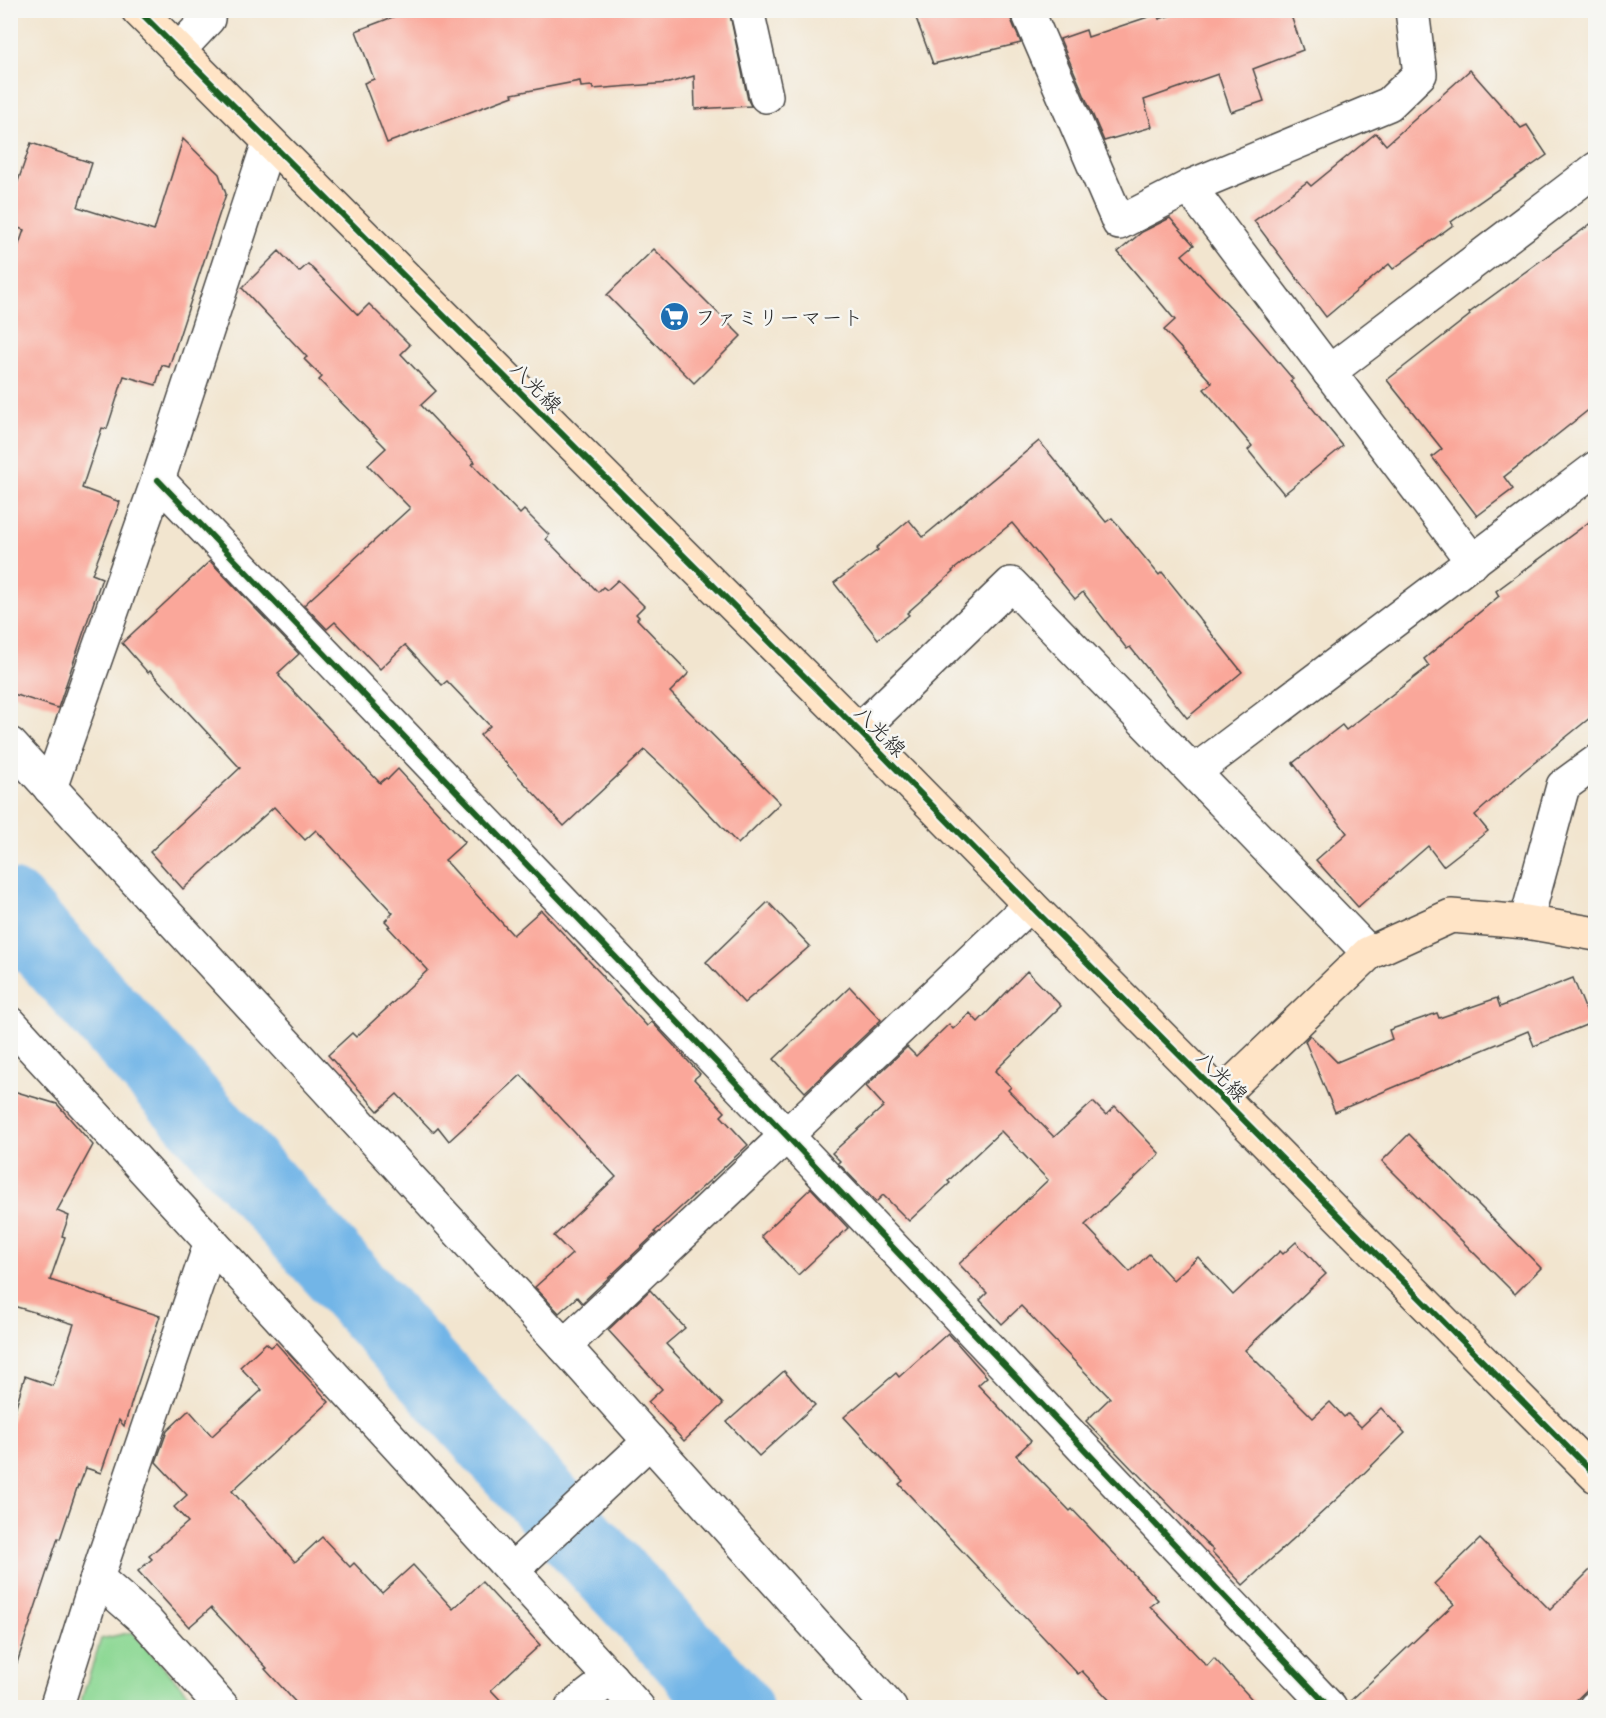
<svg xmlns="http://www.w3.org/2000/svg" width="1606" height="1718" viewBox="0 0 1606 1718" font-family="Mali,'Klee One',sans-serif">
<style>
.green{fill:#8dd894;stroke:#5c8260;stroke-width:1.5}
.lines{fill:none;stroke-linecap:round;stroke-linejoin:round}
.river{stroke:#72b5e7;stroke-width:75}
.building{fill:#faa79a}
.street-casing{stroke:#494744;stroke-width:36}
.secondary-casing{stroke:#494744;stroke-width:36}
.street{stroke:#fff;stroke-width:33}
.secondary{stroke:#ffe4c6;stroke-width:33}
.cycleway-casing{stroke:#f6f6f2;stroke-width:10}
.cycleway{stroke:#1b5e20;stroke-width:6}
.labels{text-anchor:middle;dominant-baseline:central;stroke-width:5;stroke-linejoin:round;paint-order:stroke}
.poi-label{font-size:21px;fill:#2b2b2b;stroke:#f6f6f2;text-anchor:start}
.street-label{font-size:21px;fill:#2b2b2b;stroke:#f6f6f2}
</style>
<rect width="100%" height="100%" fill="#f6f6f2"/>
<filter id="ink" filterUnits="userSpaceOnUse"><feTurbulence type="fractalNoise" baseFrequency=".0167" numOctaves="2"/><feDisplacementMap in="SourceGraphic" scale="12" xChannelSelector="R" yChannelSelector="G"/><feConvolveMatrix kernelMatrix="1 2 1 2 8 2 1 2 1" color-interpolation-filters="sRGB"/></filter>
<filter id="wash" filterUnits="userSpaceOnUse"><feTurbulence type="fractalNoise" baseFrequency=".008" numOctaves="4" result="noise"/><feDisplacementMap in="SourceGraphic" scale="24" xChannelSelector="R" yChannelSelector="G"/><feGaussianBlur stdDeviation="1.35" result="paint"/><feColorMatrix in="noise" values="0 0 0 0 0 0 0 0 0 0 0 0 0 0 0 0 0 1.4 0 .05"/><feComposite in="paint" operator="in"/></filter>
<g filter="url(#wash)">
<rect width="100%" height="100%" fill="#f2e5cf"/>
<path class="green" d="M 132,1632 L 200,1707 L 79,1707 L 101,1639 Z"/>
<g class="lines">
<path class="river" d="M 10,907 L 582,1542 L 735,1708"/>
</g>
<g id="blocks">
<g class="building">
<path d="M 411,10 L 729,10 L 748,100 L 751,106 L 695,109 L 694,76 L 669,83 L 593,89 L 592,86 L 581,87 L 580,81 L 512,94 L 513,96 L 387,143 L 364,83 L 374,79 L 356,31 Z"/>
<path d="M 913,10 L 1009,10 L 1010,17 L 1021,43 L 933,64 Z"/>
<path d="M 1187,10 L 1289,10 L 1303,50 L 1253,69 L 1264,101 L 1231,112 L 1218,74 L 1144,100 L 1152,127 L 1104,141 L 1060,39 L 1086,30 L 1088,37 L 1157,14 L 1159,19 Z"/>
<path d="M 1470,70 L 1521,128 L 1527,125 L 1547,155 L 1451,222 L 1453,225 L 1393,269 L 1389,264 L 1326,317 L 1254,221 L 1307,182 L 1311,186 L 1376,133 L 1386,145 Z"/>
<path d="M 183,139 L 219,174 L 226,194 L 169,367 L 162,365 L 156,385 L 124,376 L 107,429 L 102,428 L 82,488 L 120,502 L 92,574 L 102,578 L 58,708 L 10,693 L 10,270 L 24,230 L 10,225 L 10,205 L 31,143 L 92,163 L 78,207 L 154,231 Z"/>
<path d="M 1170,218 L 1194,245 L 1182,255 L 1246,324 L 1293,379 L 1290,381 L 1343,446 L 1284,494 L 1248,450 L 1252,446 L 1204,389 L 1212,383 L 1164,330 L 1175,320 L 1118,252 L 1142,232 Z"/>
<path d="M 1596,220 L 1596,404 L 1504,477 L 1513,489 L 1477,516 L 1432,457 L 1442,449 L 1387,380 L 1470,315 L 1469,313 Z"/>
<path d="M 654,249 L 741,336 L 694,383 L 607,295 Z"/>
<path d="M 279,251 L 299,272 L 308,264 L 358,315 L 369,304 L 410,345 L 401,354 L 436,391 L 421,405 L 475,462 L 472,464 L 520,514 L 524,510 L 549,535 L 546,539 L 598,592 L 603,587 L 607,590 L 618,580 L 644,606 L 636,614 L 639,617 L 637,619 L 689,673 L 670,692 L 780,803 L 738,844 L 684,787 L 645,750 L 564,826 L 480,735 L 490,726 L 447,681 L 442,685 L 405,645 L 380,669 L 335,622 L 327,629 L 304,605 L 410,508 L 368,465 L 386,448 L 319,380 L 322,377 L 304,359 L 307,357 L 242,288 Z"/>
<path d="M 1039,441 L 1106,522 L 1112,518 L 1159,575 L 1162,572 L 1242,672 L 1187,718 L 1130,647 L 1127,649 L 1083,592 L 1075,599 L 1012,523 L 952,571 L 953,572 L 907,613 L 909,615 L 878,639 L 834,583 L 878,550 L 876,548 L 909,520 L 923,537 Z"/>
<path d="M 1596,517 L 1596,713 L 1524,771 L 1475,815 L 1488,831 L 1443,866 L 1428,846 L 1358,907 L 1316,860 L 1347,833 L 1293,763 L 1342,725 L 1346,730 L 1429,666 L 1424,659 L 1499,596 L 1496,591 Z"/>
<path d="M 210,561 L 299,654 L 278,673 L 280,675 L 279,676 L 380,783 L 386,778 L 388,779 L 398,769 L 465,842 L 445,860 L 513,935 L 541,910 L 604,977 L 603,978 L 647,1026 L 652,1022 L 700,1074 L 694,1079 L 725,1112 L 721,1116 L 748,1145 L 654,1232 L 656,1233 L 582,1303 L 577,1297 L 559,1313 L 535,1287 L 572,1254 L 554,1236 L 616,1177 L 521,1075 L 449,1141 L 438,1127 L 433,1132 L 397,1094 L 378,1111 L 328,1055 L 352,1033 L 356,1037 L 428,970 L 388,927 L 390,926 L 385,921 L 393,913 L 316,830 L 305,840 L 274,807 L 183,889 L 150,852 L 240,768 L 150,671 L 148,673 L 122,643 Z"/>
<path d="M 768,902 L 810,946 L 744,1003 L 706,962 Z"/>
<path d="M 1027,971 L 1061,1006 L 995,1071 L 1011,1087 L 1008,1090 L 1054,1137 L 1093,1102 L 1106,1115 L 1115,1106 L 1160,1154 L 1085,1225 L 1130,1272 L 1149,1254 L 1173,1280 L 1198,1257 L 1233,1295 L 1280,1251 L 1283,1254 L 1296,1242 L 1326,1274 L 1245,1350 L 1313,1418 L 1330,1402 L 1344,1417 L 1348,1414 L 1361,1427 L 1381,1408 L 1405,1433 L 1352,1485 L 1243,1585 L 1212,1552 L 1213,1550 L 1136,1471 L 1135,1472 L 1086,1421 L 1110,1398 L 1021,1306 L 1002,1324 L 980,1300 L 987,1293 L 959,1264 L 1048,1180 L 1001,1131 L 948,1181 L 950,1183 L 909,1221 L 883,1195 L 876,1202 L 838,1163 L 840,1161 L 832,1153 L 884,1106 L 866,1086 L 907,1047 L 916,1056 L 949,1024 L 953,1029 L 970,1013 L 978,1022 Z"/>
<path d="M 1573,978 L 1591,1023 L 1534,1046 L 1528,1031 L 1335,1112 L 1305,1041 L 1310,1035 L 1337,1062 L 1392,1039 L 1389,1030 L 1437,1013 L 1439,1018 L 1497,998 L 1500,1007 Z"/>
<path d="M 850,987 L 881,1020 L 805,1092 L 774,1059 Z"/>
<path d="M 10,1090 L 57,1104 L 93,1145 L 57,1211 L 69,1216 L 62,1236 L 65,1237 L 50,1280 L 160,1316 L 124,1426 L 119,1420 L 101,1473 L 86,1468 L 79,1486 L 78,1485 L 60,1539 L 58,1538 L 17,1663 L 10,1662 L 10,1426 L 25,1376 L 53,1386 L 74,1324 L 10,1305 Z"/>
<path d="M 1409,1134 L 1541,1268 L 1515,1294 L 1382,1161 Z"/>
<path d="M 811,1188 L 848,1228 L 798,1275 L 761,1236 Z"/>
<path d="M 650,1290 L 685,1328 L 666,1344 L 723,1404 L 684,1441 L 648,1402 L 662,1389 L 608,1330 Z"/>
<path d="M 948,1333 L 987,1377 L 978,1385 L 1031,1441 L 1016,1455 L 1070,1511 L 1072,1509 L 1158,1600 L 1150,1606 L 1207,1666 L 1214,1658 L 1259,1707 L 1116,1707 L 1082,1671 L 1078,1674 L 899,1484 L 903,1481 L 844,1417 L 896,1373 L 899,1377 Z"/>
<path d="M 266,1343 L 271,1347 L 276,1343 L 329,1402 L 232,1491 L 295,1562 L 322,1537 L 350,1567 L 354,1563 L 382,1593 L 413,1565 L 453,1609 L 482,1582 L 540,1645 L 491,1690 L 507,1707 L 300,1707 L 265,1669 L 267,1668 L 211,1608 L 189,1627 L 138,1571 L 152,1559 L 149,1556 L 188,1522 L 174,1507 L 187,1495 L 156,1462 L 167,1431 L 189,1410 L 212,1436 L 262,1390 L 240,1367 Z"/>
<path d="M 784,1371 L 815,1405 L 759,1456 L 727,1422 Z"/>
<path d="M 1480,1539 L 1550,1610 L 1596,1564 L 1596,1681 L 1569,1707 L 1348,1707 L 1348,1703 L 1454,1604 L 1434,1584 Z"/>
</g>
</g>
</g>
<g filter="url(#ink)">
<use href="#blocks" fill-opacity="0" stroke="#494744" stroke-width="1.5"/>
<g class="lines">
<defs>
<g id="street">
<path d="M 747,10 L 766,96"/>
<path d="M 1027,10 L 1119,223 L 1189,187 L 1389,104 L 1420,74 L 1412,10"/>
<path d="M 178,51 L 208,19 L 209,10"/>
<path d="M 1189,187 L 1473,562"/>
<path d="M 1329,372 L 1596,169"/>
<path d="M 158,480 L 787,1136 L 1330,1708"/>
<path d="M 859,731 L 1011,584 L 1369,953"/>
<path d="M 10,744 L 564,1346 L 890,1708"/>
<path d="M 1194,772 L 1596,468"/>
<path d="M 50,788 L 158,480 L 269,142"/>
<path d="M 1526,922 L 1563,786 L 1596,762"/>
<path d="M 10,1023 L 638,1708"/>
<path d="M 564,1346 L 1030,905"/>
<path d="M 512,1570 L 650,1441"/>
<path d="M 97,1578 L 145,1620 L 223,1708"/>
<path d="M 56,1708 L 97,1578 L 211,1242"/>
<path d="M 572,1708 L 611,1678"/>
<path d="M 1595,1708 L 1596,1707"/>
</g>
<g id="secondary">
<path d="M 138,10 L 859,731 L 1030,905 L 1220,1096 L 1596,1476"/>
<path d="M 1220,1096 L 1369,953 L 1451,916 L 1526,922 L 1596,934"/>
</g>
</defs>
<use href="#street" class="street-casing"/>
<use href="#secondary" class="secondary-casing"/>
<use href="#street" class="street"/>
<use href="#secondary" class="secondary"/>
<defs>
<g id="cycleway">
<path d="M 138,10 L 859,731 L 1030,905 L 1220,1096 L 1596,1476"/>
<path d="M 158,480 L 787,1136 L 1330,1708"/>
</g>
</defs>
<use href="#cycleway" class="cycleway-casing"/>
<use href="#cycleway" class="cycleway"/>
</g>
</g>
<defs>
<symbol id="supermarket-disc" viewBox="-11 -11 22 22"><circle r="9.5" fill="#1f6fb2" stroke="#f6f6f2"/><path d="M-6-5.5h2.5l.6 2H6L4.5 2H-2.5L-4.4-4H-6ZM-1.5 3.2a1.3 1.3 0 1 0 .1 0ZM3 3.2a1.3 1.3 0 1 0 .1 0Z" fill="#fff"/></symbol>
</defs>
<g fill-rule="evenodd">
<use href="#supermarket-disc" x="658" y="300" width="33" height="33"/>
</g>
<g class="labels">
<g class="poi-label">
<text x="695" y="316">ファミリーマート</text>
</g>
<g class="street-label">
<text transform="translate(537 386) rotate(45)">八光線</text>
<text transform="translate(881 730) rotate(45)">八光線</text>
<text transform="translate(1223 1075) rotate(45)">八光線</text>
</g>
</g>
<rect width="1606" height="1718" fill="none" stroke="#f6f6f2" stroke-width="36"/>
</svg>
